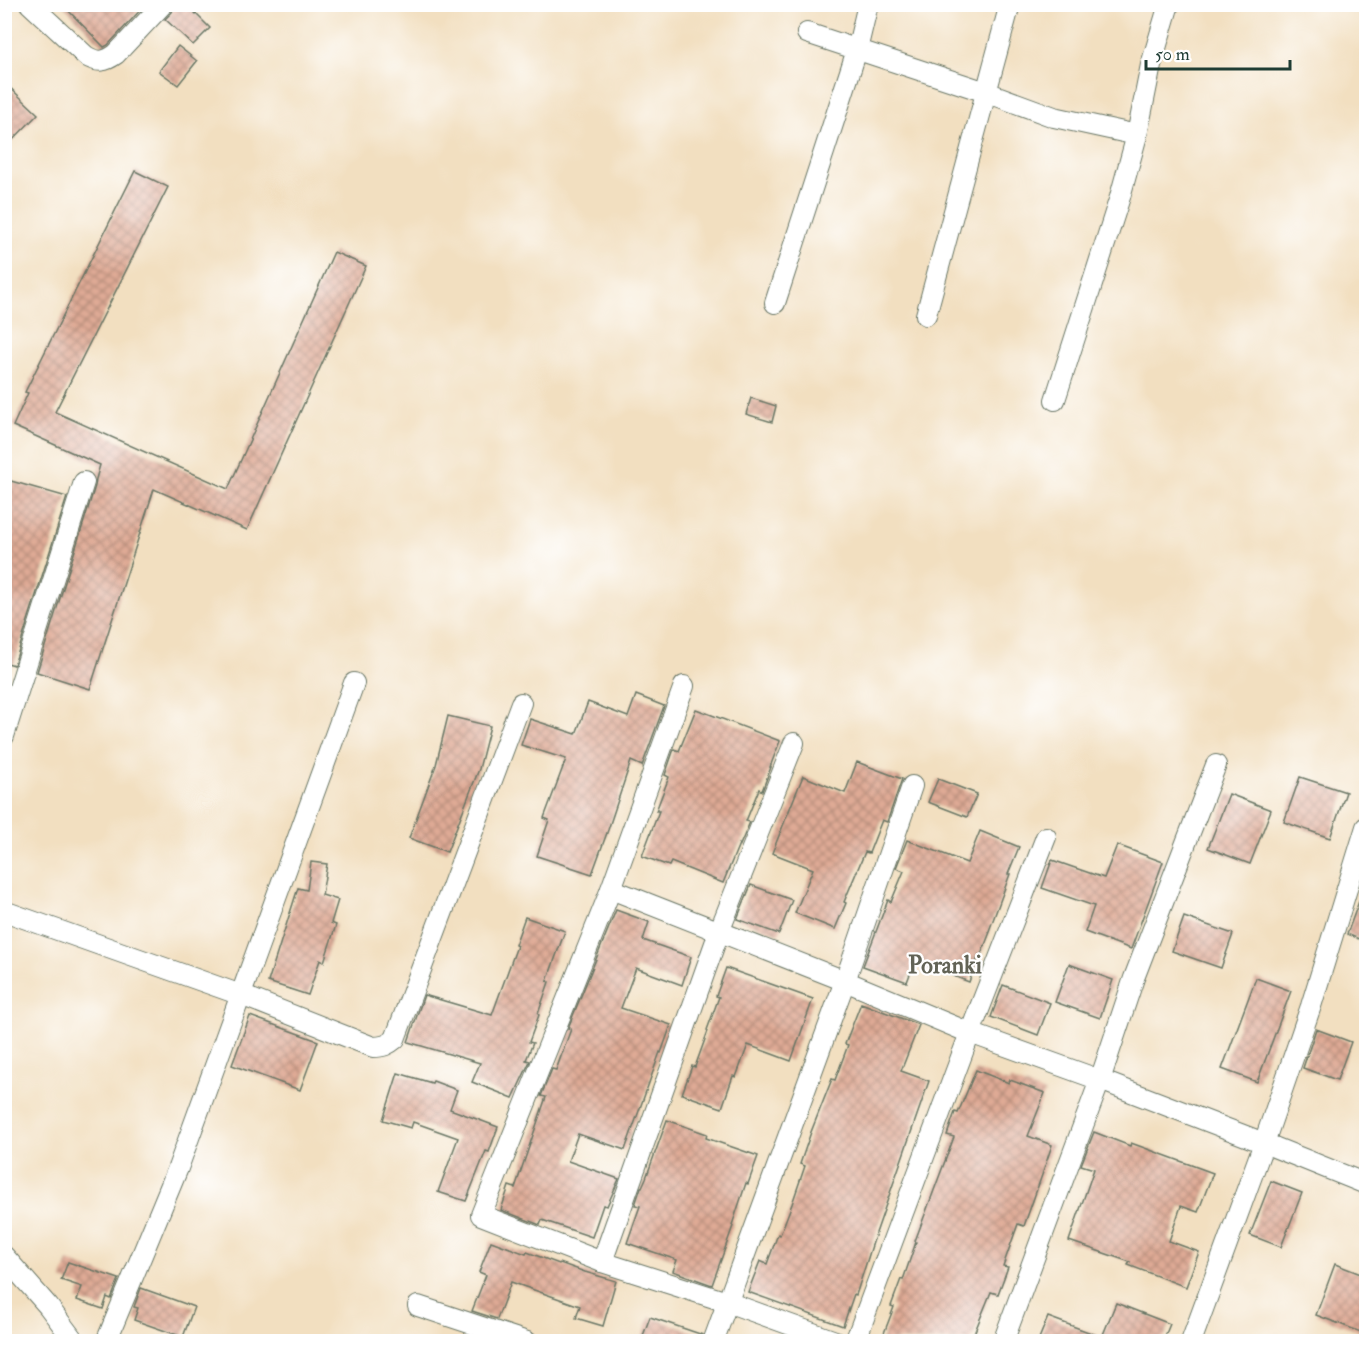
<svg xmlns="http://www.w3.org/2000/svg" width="1371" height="1346" viewBox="0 0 1371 1346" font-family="'IM FELL Double Pica',serif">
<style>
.building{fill:url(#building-cross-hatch)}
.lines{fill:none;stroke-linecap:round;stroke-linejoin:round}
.minor-casing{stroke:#697665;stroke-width:22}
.minor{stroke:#fff;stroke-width:20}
.labels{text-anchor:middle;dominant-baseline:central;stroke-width:4.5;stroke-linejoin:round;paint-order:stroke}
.quarter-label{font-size:24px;font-weight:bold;fill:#626356;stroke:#fff}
</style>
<defs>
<pattern id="building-cross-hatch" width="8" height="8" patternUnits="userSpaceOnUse" patternTransform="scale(1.5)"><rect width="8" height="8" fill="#dfaa95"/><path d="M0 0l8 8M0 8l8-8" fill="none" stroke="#b48c7a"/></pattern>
</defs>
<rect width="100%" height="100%" fill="#fff"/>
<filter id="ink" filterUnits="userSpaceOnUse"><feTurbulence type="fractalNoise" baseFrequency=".0167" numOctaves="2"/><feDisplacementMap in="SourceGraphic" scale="12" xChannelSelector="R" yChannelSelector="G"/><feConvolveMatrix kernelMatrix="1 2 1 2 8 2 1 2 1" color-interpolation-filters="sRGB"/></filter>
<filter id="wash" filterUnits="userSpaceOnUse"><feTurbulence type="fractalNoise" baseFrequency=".008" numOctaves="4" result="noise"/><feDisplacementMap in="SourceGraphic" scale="24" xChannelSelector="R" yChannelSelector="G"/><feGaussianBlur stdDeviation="1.35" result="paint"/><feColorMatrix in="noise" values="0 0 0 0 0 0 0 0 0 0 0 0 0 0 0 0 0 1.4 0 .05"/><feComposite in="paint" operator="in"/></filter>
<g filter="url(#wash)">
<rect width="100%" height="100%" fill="#f2dfc0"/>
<g id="blocks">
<g class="building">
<path d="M 62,4 L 146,4 L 108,45 L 104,47 Z"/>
<path d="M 175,4 L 186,4 L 210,28 L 193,45 L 165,19 L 172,12 Z"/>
<path d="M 178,46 L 197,61 L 178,85 L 159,71 Z"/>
<path d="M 4,82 L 38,114 L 4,149 Z"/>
<path d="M 135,171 L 168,187 L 55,412 L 228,489 L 334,252 L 366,266 L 247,530 L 154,489 L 90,689 L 37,672 L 95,486 L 96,479 L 100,465 L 13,426 L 28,393 L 25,392 Z"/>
<path d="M 751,398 L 776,406 L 772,422 L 746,414 Z"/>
<path d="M 4,479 L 67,497 L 14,665 L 4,662 Z"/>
<path d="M 636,695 L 664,706 L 642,766 L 631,761 L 608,830 L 592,874 L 537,856 L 549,820 L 544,818 L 566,759 L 521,745 L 530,719 L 576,734 L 588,702 L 628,717 Z"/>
<path d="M 696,709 L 780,741 L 770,767 L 771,767 L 762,791 L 759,789 L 746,821 L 750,822 L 740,845 L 739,844 L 723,883 L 671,862 L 669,866 L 642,856 L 659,811 L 656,811 L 669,777 L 665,775 L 674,749 L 679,751 Z"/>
<path d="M 448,716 L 490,726 L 479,769 L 447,852 L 409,838 L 436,765 Z"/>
<path d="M 857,762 L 902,779 L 887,822 L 882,820 L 869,853 L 865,852 L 844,902 L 846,903 L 835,929 L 795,913 L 813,869 L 772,853 L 803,776 L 845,793 Z"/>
<path d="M 1300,777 L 1346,792 L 1330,838 L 1284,822 Z"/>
<path d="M 938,779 L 977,794 L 967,817 L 928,802 Z"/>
<path d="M 1229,794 L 1271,810 L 1250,864 L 1208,848 Z"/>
<path d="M 980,831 L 1019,847 L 1008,874 L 1010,874 L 989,931 L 990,932 L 981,955 L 979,955 L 969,982 L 915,961 L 907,982 L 863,966 L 888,900 L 891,902 L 904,871 L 896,868 L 907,840 L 967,863 Z"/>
<path d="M 1117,845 L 1163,862 L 1131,949 L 1085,932 L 1094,906 L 1042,888 L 1052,860 L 1104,878 Z"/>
<path d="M 311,862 L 327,864 L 322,895 L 338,900 L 331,923 L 336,925 L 324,962 L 320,960 L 308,995 L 268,982 L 298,888 L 307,890 Z"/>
<path d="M 751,885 L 792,900 L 779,934 L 737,919 Z"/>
<path d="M 1365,885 L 1366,885 L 1366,942 L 1347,934 Z"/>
<path d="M 616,910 L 649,922 L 643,940 L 691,957 L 682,985 L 636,968 L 621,1008 L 671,1025 L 661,1053 L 660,1052 L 625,1150 L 578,1134 L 568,1161 L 619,1179 L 607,1206 L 603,1205 L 592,1237 L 542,1220 L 540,1225 L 501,1210 L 509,1186 L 515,1188 L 546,1097 L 541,1096 L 552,1069 L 556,1070 L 571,1029 L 568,1028 Z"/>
<path d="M 525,917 L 565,931 L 547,981 L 549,982 L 538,1014 L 539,1015 L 529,1042 L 533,1043 L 526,1060 L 530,1061 L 513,1098 L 472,1082 L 480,1063 L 408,1042 L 424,995 L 492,1015 L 517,946 L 515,945 Z"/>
<path d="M 1184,917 L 1233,934 L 1221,968 L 1172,951 Z"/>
<path d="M 1069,964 L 1113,980 L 1100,1018 L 1055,1002 Z"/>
<path d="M 726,968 L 813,999 L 791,1061 L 748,1045 L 736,1077 L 733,1076 L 722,1108 L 682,1094 L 692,1066 L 695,1067 L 708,1031 L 707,1030 L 719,997 L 716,996 Z"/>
<path d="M 1256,978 L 1291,991 L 1257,1082 L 1222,1069 Z"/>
<path d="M 1003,985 L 1050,1003 L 1038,1035 L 991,1017 Z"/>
<path d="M 861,1003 L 919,1025 L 901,1071 L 929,1081 L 875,1236 L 856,1295 L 854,1294 L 843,1326 L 748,1292 L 760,1261 L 767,1264 L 778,1234 L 780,1235 L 792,1204 L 805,1166 L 800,1164 L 811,1132 L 832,1079 L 835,1080 L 848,1045 L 845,1044 Z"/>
<path d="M 250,1016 L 318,1041 L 300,1090 L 232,1065 Z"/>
<path d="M 1316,1029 L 1351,1042 L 1337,1080 L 1303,1068 Z"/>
<path d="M 976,1070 L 1009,1083 L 1010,1080 L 1045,1093 L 1028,1136 L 1052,1145 L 1042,1175 L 1024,1226 L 1018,1224 L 1003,1266 L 1008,1267 L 998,1294 L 991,1292 L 971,1341 L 881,1341 L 894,1307 L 891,1306 L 901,1279 L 903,1280 L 916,1242 L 915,1241 L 954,1137 L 947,1135 L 955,1112 L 958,1113 Z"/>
<path d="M 398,1073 L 432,1083 L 433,1081 L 457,1090 L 450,1109 L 498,1127 L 489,1152 L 486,1151 L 466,1201 L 438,1192 L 458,1138 L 413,1122 L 411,1128 L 383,1120 Z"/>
<path d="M 667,1120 L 707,1134 L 706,1138 L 758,1156 L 748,1184 L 746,1183 L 732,1225 L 733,1226 L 712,1285 L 673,1271 L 677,1260 L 627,1243 L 640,1206 L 635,1205 L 641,1187 L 642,1187 L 646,1178 Z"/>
<path d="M 1094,1132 L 1130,1146 L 1131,1143 L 1213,1173 L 1198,1212 L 1181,1206 L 1169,1241 L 1199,1252 L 1186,1287 L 1128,1265 L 1130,1262 L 1069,1241 L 1094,1169 L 1081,1165 Z"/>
<path d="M 1271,1181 L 1302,1193 L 1281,1247 L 1250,1235 Z"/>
<path d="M 491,1241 L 526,1254 L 527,1252 L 559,1264 L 560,1263 L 585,1272 L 616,1281 L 603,1326 L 576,1318 L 580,1306 L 511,1282 L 497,1319 L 472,1311 L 486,1275 L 479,1272 Z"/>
<path d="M 68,1262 L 119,1279 L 111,1299 L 107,1297 L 103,1309 L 77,1300 L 82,1287 L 61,1280 Z"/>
<path d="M 1335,1264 L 1366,1276 L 1366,1334 L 1316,1315 Z"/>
<path d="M 141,1288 L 194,1307 L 183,1337 L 134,1320 L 138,1308 L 134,1307 Z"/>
<path d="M 1116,1303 L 1170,1324 L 1163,1341 L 1038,1341 L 1048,1317 L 1102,1337 Z"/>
<path d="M 650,1317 L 703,1335 L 701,1341 L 641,1341 Z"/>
</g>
</g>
</g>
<g filter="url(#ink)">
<use href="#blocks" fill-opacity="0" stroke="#697665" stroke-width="1.5"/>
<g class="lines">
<defs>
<g id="minor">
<path d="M 30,4 L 86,56 C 98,63 105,62 116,54 L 163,4"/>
<path d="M 807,33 L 986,92 L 1054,117 L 1137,135"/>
<path d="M 775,303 L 857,50 L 868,4"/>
<path d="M 926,315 L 1010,4"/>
<path d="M 1055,400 L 1120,197 L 1137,135 L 1151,65 L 1169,4"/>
<path d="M 684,686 L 611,889 L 481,1215 L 602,1262 L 727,1302 L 838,1342"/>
<path d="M 4,736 L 84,482"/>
<path d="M 611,889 L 845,981 L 970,1033 L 1100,1080 L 1134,978 L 1216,765"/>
<path d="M 4,911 L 241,995 L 373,1047 C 383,1047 388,1045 395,1039 L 521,703"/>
<path d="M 4,1256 L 48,1306 L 75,1342"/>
<path d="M 602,1262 L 719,932 L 794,743"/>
<path d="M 418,1306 L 527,1342"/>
<path d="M 106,1342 L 178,1168 L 354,683"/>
<path d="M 713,1342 L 845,981 L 912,786"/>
<path d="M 855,1342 L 970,1033 L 1046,837"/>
<path d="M 1003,1342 L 1100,1080 L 1264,1143 L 1366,1184"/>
<path d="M 1191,1342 L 1264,1143 L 1311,1006 L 1366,827"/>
</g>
</defs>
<use href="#minor" class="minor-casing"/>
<use href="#minor" class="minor"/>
</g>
</g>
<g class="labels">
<g class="quarter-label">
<text x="945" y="965">Poranki</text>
</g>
</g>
<rect width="1371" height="1346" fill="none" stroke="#fff" stroke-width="24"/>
<path d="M1146 60v9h144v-9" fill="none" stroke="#1f3d34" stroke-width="3"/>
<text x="1155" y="60" font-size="18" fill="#1f3d34" stroke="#ffffff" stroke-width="4.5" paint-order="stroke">50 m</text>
</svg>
